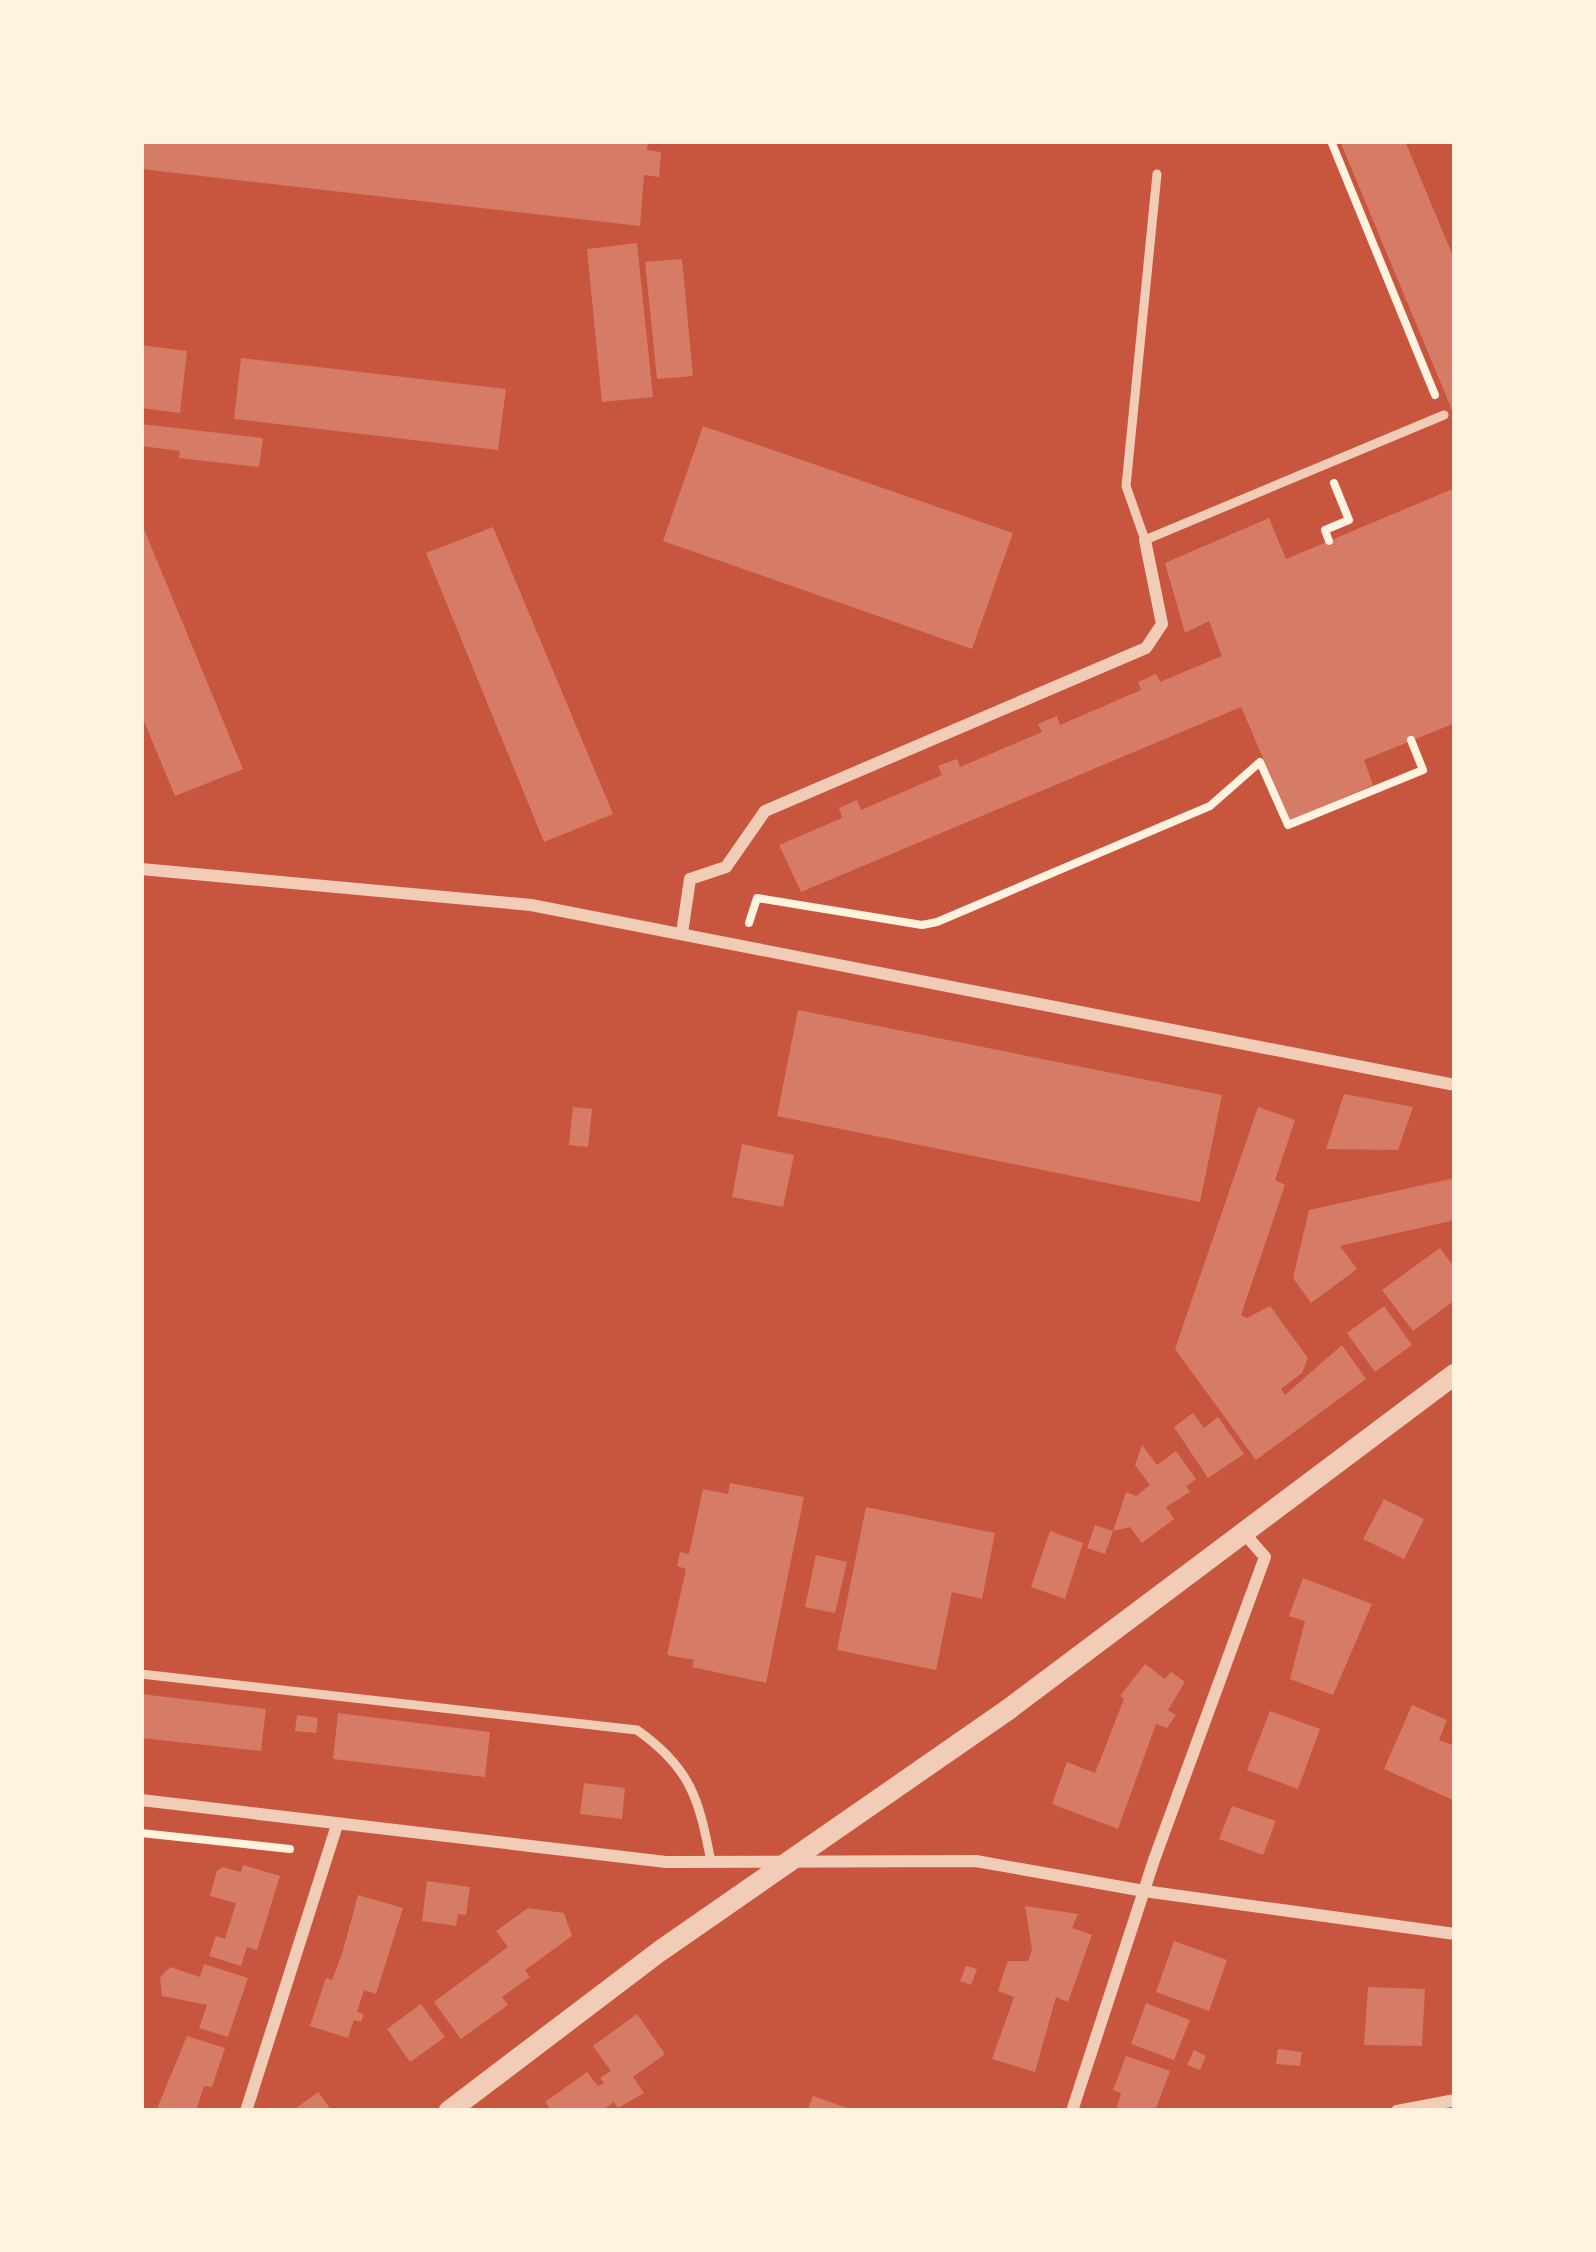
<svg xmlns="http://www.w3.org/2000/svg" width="1596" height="2252" viewBox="0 0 1596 2252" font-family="Mulish,sans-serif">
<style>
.building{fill:#d67c66}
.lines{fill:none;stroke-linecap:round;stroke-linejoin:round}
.path{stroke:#fff3e0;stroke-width:8}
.service{stroke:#f1ccb7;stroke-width:9}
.minor{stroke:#f1ccb7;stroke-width:12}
.tertiary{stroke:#f1ccb7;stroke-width:21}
</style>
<rect width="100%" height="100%" fill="#c8553d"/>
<g class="building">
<path d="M 141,141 L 648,141 L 647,150 L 661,152 L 659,177 L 644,175 L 640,226 L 141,169 Z"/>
<path d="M 1340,141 L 1405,141 L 1455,261 L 1455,417 Z"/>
<path d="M 637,243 L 653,397 L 602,402 L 587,249 Z"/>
<path d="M 682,259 L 693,376 L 657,379 L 645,262 Z"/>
<path d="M 141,345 L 187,351 L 180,413 L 141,408 Z"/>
<path d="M 241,358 L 506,389 L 498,450 L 234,419 Z"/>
<path d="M 141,424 L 263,438 L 259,467 L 179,458 L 180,451 L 141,446 Z"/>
<path d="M 703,426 L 1013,533 L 972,649 L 663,541 Z"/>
<path d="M 1455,488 L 1455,723 L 1364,760 L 1373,785 L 1290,820 L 1241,707 L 801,892 L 779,845 L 842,818 L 839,808 L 857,800 L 861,810 L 942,775 L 938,766 L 957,759 L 960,767 L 1042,732 L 1038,724 L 1057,716 L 1060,725 L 1141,690 L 1138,682 L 1156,674 L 1160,682 L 1222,656 L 1209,621 L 1185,633 L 1165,563 L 1269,518 L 1286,559 Z"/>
<path d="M 141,522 L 243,769 L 175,796 L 141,714 Z"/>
<path d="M 493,527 L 613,814 L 544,842 L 426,553 Z"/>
<path d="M 798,1010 L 1222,1095 L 1200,1202 L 777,1116 Z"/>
<path d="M 1344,1094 L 1413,1107 L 1398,1150 L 1326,1149 Z"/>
<path d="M 573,1107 L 592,1109 L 588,1147 L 569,1145 Z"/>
<path d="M 1258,1107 L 1295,1120 L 1275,1180 L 1285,1185 L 1241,1315 L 1247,1318 L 1270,1306 L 1308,1358 L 1302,1373 L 1281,1389 L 1285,1395 L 1342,1345 L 1366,1379 L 1256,1460 L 1175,1349 Z"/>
<path d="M 742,1144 L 794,1155 L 783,1207 L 732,1197 Z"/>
<path d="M 1455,1178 L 1455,1220 L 1340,1246 L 1357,1269 L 1311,1303 L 1293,1278 L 1309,1210 Z"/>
<path d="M 1440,1248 L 1455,1268 L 1455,1300 L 1413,1331 L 1382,1290 Z"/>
<path d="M 1384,1306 L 1412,1345 L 1375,1372 L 1347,1333 Z"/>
<path d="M 1193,1413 L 1204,1428 L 1218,1417 L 1244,1454 L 1208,1478 L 1174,1427 Z"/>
<path d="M 1142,1445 L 1157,1465 L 1176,1451 L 1196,1479 L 1186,1486 L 1190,1492 L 1166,1507 L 1174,1519 L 1142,1543 L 1130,1527 L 1113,1531 L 1105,1554 L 1087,1548 L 1095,1525 L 1113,1531 L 1126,1492 L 1136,1496 L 1150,1485 L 1135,1465 Z"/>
<path d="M 730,1483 L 804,1497 L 766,1683 L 692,1667 L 694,1660 L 667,1655 L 686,1569 L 677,1566 L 680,1552 L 689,1554 L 703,1489 L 728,1494 Z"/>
<path d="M 1384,1499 L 1424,1519 L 1404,1559 L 1363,1539 Z"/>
<path d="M 866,1507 L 995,1533 L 982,1599 L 952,1592 L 936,1670 L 837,1650 Z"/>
<path d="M 1050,1531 L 1083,1543 L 1065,1599 L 1031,1587 Z"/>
<path d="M 816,1555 L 847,1562 L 835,1613 L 805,1607 Z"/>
<path d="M 1303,1578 L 1372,1604 L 1333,1695 L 1290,1679 L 1305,1621 L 1289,1616 Z"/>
<path d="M 1145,1664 L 1165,1679 L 1171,1672 L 1185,1682 L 1168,1710 L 1176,1715 L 1167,1728 L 1156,1724 L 1118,1829 L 1052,1804 L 1067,1762 L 1095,1773 L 1124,1699 L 1120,1696 Z"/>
<path d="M 141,1694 L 266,1709 L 261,1751 L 141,1738 Z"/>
<path d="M 1412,1705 L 1447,1720 L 1439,1740 L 1455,1746 L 1455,1801 L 1384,1769 Z"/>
<path d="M 1270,1711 L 1320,1729 L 1298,1789 L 1247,1770 Z"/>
<path d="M 338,1713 L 490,1732 L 485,1777 L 333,1759 Z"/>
<path d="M 297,1715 L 318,1718 L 316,1733 L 295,1731 Z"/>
<path d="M 584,1783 L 625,1788 L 622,1819 L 580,1814 Z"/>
<path d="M 1232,1806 L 1276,1821 L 1263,1855 L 1219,1839 Z"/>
<path d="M 243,1865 L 280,1876 L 257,1950 L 247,1947 L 241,1966 L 209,1956 L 216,1936 L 225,1939 L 236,1903 L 210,1896 L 217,1871 L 222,1867 L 241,1872 Z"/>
<path d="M 427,1881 L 470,1887 L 466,1915 L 458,1914 L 456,1926 L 422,1921 Z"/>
<path d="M 358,1895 L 403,1908 L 376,1994 L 364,1990 L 357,2012 L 364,2014 L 361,2022 L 354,2020 L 348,2038 L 310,2026 L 326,1978 L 332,1980 L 342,1954 Z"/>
<path d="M 1025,1906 L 1078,1914 L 1072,1928 L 1092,1935 L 1068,2002 L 1056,1997 L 1035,2072 L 992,2059 L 1014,1997 L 998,1991 L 1002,1978 L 1008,1961 L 1028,1961 L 1032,1950 Z"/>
<path d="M 528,1908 L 564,1913 L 572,1936 L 525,1970 L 530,1977 L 502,1997 L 508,2005 L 461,2039 L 434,2002 L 508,1947 L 496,1931 Z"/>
<path d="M 1174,1941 L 1227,1960 L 1209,2011 L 1156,1992 Z"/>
<path d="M 204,1964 L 248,1978 L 228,2037 L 199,2028 L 207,2005 L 162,1996 L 160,1977 L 170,1967 L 200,1977 Z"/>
<path d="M 966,1966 L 977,1969 L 971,1985 L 960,1981 Z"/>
<path d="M 1368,1987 L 1425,1989 L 1422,2046 L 1364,2045 Z"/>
<path d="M 1146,2003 L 1190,2020 L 1174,2060 L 1131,2044 Z"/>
<path d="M 421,2004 L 445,2037 L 410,2062 L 387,2029 Z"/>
<path d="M 637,2014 L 665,2054 L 633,2077 L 644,2093 L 618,2108 L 614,2102 L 601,2111 L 544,2111 L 549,2107 L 545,2102 L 587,2072 L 598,2086 L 604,2083 L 600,2078 L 611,2071 L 593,2046 Z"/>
<path d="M 187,2036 L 225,2048 L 212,2087 L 204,2086 L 196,2111 L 156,2111 Z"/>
<path d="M 1278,2049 L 1302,2052 L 1300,2066 L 1276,2064 Z"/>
<path d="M 1194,2050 L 1206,2056 L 1200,2070 L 1187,2065 Z"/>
<path d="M 1126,2056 L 1170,2071 L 1155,2111 L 1116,2111 L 1121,2093 L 1113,2090 Z"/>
<path d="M 318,2092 L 332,2111 L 292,2111 Z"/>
<path d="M 813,2096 L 853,2110 L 853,2111 L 807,2111 Z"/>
</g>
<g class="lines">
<g class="path">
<path d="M 1331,141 L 1435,395"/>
<path d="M 1329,541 L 1325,530 L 1349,520 L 1334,483"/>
<path d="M 749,923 L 757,898 L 922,925 L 937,922 L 1210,806 L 1260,762 L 1288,825 L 1423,770 L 1411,740"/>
<path d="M 141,1833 L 290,1849"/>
</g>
<g class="service">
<path d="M 1157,174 L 1126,486 L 1145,540 L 1444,415"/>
<path d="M 141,1674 L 637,1730 C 691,1768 699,1799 711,1862"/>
</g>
<g class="minor">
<path d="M 141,869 L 531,905 L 1455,1085"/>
<path d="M 682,933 L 690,879 L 726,867 L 765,811 L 1146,648 L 1162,624 L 1145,540"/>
<path d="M 141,1800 L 666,1862 L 976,1861 L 1144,1891 L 1455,1934"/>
<path d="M 246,2111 L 337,1825"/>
<path d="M 1072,2111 L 1154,1860 L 1265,1557 L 1243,1532"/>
<path d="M 1397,2111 L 1455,2100"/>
</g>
<path class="tertiary" d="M 449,2111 L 660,1951 L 1009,1709 L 1455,1374"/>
</g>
<rect width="1596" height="2252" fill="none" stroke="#fff3e0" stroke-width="288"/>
</svg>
